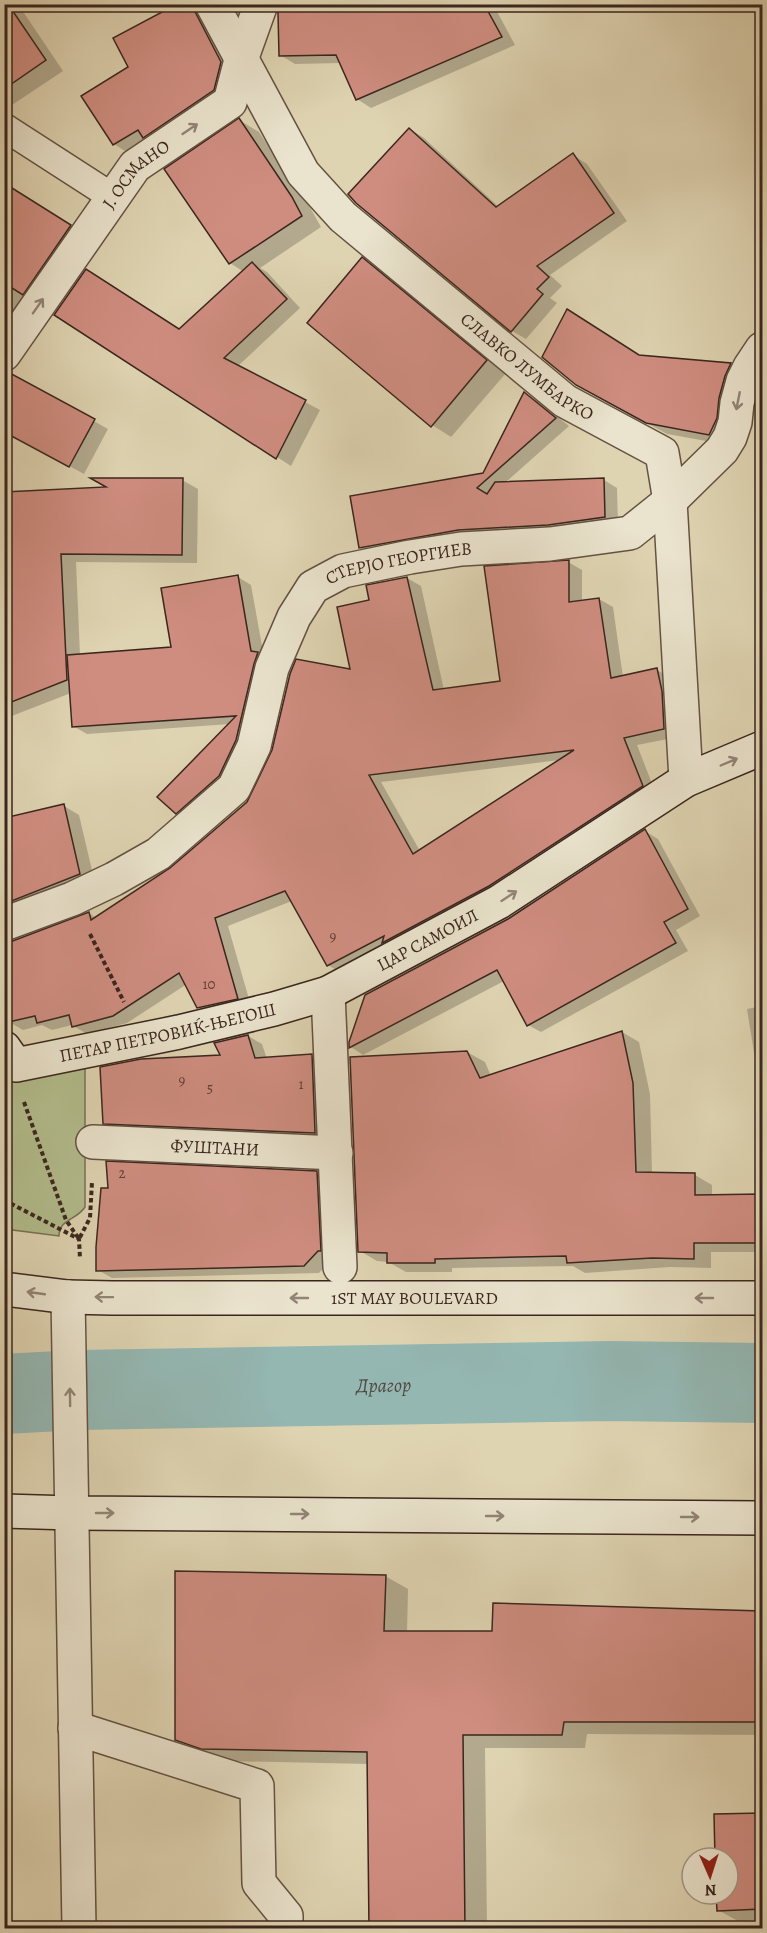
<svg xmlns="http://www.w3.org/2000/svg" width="767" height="1933" viewBox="0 0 767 1933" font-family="Alegreya,serif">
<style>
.green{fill:#b2bc8c;stroke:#767155;stroke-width:1.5}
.shadow{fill:#0003;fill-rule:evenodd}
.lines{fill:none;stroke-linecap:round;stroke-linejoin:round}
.river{stroke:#94b7b2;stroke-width:80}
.building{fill:#cf8d80;stroke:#3b261e;stroke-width:1.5;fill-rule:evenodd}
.lane-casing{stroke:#645243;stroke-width:30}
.street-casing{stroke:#645243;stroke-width:36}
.secondary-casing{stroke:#3b261e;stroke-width:36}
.path{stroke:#3b261e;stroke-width:4;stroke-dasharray:4.5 3;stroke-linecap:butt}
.lane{stroke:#eae3cd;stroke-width:27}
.street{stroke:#eae3cd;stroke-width:33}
.secondary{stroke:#eae3cd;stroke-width:33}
.oneway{stroke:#928476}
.labels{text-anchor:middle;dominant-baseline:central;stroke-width:4.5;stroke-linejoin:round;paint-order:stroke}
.number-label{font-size:15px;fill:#604036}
.street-label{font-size:18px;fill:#3b261e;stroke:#eae3cd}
.water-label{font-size:20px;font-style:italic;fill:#514a43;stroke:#eae3cd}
</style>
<rect width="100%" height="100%" fill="#dfd4b2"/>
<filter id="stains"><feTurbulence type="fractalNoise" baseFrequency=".00333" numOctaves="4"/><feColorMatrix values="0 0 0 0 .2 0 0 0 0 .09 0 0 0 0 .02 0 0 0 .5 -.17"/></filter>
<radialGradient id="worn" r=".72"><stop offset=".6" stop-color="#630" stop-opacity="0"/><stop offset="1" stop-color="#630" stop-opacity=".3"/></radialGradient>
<path class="green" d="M 85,1067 L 85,1207 C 77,1220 59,1219 59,1236 L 5,1229 L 5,1072 Z"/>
<g class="shadow">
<path d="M 4,4 L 18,4 L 63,71 L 12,105 L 4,100 Z"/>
<path d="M 180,4 L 195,4 L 202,9 L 235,71 L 228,98 L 128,153 L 114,144 L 130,67 Z"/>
<path d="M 280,4 L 493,4 L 515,45 L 371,108 L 357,99 L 341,63 L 295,64 L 280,55 Z"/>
<path d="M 239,120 L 259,132 L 311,209 L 321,227 L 260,268 L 267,272 L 300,308 L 238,366 L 320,410 L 291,466 L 56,315 L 180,330 L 244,272 L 230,263 Z"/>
<path d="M 410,129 L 424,138 L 499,207 L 573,155 L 587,164 L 627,221 L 550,275 L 562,286 L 550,298 L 557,303 L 526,339 L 512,331 Z"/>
<path d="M 4,192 L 22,195 L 84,234 L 4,349 Z"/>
<path d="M 362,259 L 382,270 L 506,373 L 451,437 L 432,425 Z"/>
<path d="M 641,357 L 731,364 L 750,376 L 729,445 L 667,434 L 597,396 Z"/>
<path d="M 8,373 L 108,429 L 84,474 L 4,431 Z"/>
<path d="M 525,394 L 538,401 L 569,426 L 505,483 L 604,480 L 617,488 L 618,525 L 374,555 L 360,548 L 484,474 Z"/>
<path d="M 182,480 L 198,489 L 197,563 L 76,562 L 80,655 L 172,648 L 238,577 L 251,585 L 264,657 L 250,748 L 190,821 L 177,813 L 230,724 L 87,734 L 73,726 L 71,693 L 4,719 L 4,493 L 110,488 Z"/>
<path d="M 568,562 L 582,570 L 582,602 L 599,599 L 613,607 L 623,677 L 657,670 L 671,678 L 678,737 L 637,745 L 656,794 L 341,973 L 328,965 L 292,901 L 228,926 L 251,1006 L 212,1015 L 198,1007 L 187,984 L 127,1023 L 87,1034 L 72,1025 L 52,1030 L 42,1025 L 23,1030 L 9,1022 L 11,943 L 89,913 L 96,918 L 171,869 L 248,803 L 352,671 L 370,601 L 407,578 L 421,586 L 444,690 L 502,683 ZM 560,760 L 420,851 L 381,782 Z"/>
<path d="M 64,806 L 79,815 L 95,883 L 4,914 L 4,820 Z"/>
<path d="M 645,831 L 658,839 L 700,916 L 676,930 L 688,951 L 541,1032 L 528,1025 L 504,981 L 363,1055 L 351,1047 L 350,1042 L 509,920 Z"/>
<path d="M 762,1006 L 762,1086 L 759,1084 L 747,1009 Z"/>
<path d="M 622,1032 L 639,1042 L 650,1094 L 652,1174 L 695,1175 L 712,1185 L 712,1196 L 762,1196 L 762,1252 L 711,1252 L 711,1268 L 670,1267 L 585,1273 L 573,1266 L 452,1268 L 452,1272 L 406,1272 L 388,1262 L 377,1261 L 360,1251 L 467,1052 L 485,1062 L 491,1076 Z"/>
<path d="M 248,1036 L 262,1044 L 267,1059 L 312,1055 L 326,1063 L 329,1141 L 119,1131 L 104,1123 L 222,1056 Z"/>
<path d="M 317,1172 L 331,1180 L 333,1258 L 319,1273 L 112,1278 L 98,1270 Z"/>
<path d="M 385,1576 L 408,1589 L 407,1633 L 493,1633 L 494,1605 L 762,1613 L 762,1735 L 587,1734 L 585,1748 L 485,1748 L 487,1928 L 371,1928 L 369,1764 L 226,1761 L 199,1753 L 176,1739 Z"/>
<path d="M 762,1814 L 762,1920 L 738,1921 L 718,1910 L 718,1894 L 728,1894 L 728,1858 L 717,1858 L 716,1816 Z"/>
</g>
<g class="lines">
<path class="river" id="s1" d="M 4,1394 L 78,1390 L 609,1381 L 762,1383"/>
</g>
<g class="building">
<path d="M 4,4 L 8,4 L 46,60 L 4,89 Z"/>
<path d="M 177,4 L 191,4 L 221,62 L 214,90 L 143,138 L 138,130 L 113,145 L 81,96 L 128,67 L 113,38 Z"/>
<path d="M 279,4 L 484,4 L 502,37 L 356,100 L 336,55 L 279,56 L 278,13 Z"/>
<path d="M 239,118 L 292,197 L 302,216 L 229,264 L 164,169 Z"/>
<path d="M 409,128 L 496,207 L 573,153 L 614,213 L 537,266 L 549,277 L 537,289 L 543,294 L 511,332 L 356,203 L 348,194 Z"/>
<path d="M 4,183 L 71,225 L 23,295 L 4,283 Z"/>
<path d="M 362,257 L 487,360 L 431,427 L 307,323 Z"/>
<path d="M 252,262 L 287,299 L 224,358 L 306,400 L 276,459 L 54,315 L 86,269 L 179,329 Z"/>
<path d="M 567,309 L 639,355 L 731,363 L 725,376 L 719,398 L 717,418 L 709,435 L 646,423 L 576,385 L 542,357 Z"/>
<path d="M 4,372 L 8,372 L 95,419 L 69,467 L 4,432 Z"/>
<path d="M 524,392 L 556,418 L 477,488 L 487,494 L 495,482 L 604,478 L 605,517 L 548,525 L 458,530 L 359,548 L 350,496 L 483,473 Z"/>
<path d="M 90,478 L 183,478 L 182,555 L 61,554 L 67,680 L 4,705 L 4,492 L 106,487 Z"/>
<path d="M 569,560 L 569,602 L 599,598 L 611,678 L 657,668 L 662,691 L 664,729 L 624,738 L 643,786 L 489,886 L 382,943 L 384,936 L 327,966 L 285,891 L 215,918 L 238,999 L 197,1008 L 179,973 L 113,1016 L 72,1027 L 69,1015 L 37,1023 L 35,1016 L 4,1023 L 4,942 L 10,942 L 89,912 L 91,920 L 170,868 L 247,802 L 272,750 L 290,674 L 296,659 L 350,669 L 337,607 L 369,600 L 366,585 L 407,577 L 433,690 L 500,681 L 484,566 ZM 574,750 L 413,854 L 369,775 Z"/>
<path d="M 238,575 L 251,651 L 258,652 L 254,664 L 236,740 L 219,776 L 176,814 L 157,797 L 236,716 L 72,727 L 67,655 L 171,647 L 161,588 Z"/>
<path d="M 64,804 L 80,874 L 4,904 L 4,818 Z"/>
<path d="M 645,829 L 688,909 L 664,922 L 676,943 L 527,1026 L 497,970 L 349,1048 L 349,1042 L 365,995 L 508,919 Z"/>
<path d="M 622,1031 L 633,1083 L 636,1172 L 695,1173 L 695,1195 L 762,1194 L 762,1243 L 694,1243 L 694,1259 L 652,1258 L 567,1263 L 566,1256 L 435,1259 L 435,1263 L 387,1263 L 387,1253 L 358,1252 L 350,1057 L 467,1051 L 480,1078 Z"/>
<path d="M 248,1035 L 255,1058 L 312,1054 L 315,1133 L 103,1124 L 100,1067 L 141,1059 L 220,1055 L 214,1043 Z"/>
<path d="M 106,1161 L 317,1171 L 321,1251 L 318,1251 L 304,1266 L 96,1271 L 96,1247 L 101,1188 L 108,1188 Z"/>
<path d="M 175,1571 L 386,1575 L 384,1631 L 492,1631 L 493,1603 L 762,1611 L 762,1722 L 564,1722 L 562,1735 L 463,1735 L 465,1929 L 369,1929 L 367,1752 L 201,1749 L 175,1740 Z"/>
<path d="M 762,1813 L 762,1909 L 717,1911 L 716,1894 L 728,1894 L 728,1858 L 715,1858 L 714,1814 Z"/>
</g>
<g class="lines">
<defs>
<path id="lane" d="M 4,127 L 114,198"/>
<g id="street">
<path id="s2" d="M 212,4 L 303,173 L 343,217 L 565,401 L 662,453 L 670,501 L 686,780"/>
<path id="s3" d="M 4,354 L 135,166 L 230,102 L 241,60 L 261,4"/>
<path id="s4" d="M 4,924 L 72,899 L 114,879 L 158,854 L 234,788 L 254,746 L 272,668 L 294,617 L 313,587 L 343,571 L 410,557 L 461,549 L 550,544 L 630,533 L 670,501 L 722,450 L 730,437 L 735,422 L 737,403 L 743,381 L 750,367 L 762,349"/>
<path d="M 328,993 L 340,1267"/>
<path id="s5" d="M 93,1142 L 336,1153"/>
<path d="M 68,1297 L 79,1928"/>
<path d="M 75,1728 L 257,1786 L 259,1883 L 286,1916 L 286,1928"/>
</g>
<g id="secondary">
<path id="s6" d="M 4,1048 L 16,1065 L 179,1032 L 274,1009 L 328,993 L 499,902 L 686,780 L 762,748"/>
<path id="s7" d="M 4,1289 L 68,1297 L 112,1298 L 762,1298"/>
<path d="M 4,1511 L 72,1513 L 762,1518"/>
</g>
</defs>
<use href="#lane" class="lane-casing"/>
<use href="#street" class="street-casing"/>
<use href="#secondary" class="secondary-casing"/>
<g class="path">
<path d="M 90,934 L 124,1002"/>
<path d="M 24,1102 L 66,1220 L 79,1239 L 90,1218 L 92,1182"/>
<path d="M 4,1200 L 79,1239 L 80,1259"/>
</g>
<use href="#lane" class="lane"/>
<use href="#street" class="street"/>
<use href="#secondary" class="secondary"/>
</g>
<defs><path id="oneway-shaft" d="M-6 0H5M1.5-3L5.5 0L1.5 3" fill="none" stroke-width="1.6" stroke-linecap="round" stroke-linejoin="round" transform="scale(1.5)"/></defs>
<g class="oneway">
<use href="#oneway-shaft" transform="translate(190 129) rotate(-34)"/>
<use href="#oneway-shaft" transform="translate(38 306) rotate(-55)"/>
<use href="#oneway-shaft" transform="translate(738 401) rotate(101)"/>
<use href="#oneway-shaft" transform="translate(729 762) rotate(-23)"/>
<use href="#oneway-shaft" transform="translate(509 896) rotate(-33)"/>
<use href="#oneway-shaft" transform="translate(36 1293) rotate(-172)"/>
<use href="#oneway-shaft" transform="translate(104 1297) rotate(-179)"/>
<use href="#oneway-shaft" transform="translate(299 1298) rotate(-180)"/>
<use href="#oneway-shaft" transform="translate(704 1298) rotate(-180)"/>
<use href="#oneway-shaft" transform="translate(70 1397) rotate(-91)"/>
<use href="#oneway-shaft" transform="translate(105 1513)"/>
<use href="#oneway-shaft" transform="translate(300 1514)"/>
<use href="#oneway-shaft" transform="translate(495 1516)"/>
<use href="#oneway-shaft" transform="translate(690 1517)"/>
</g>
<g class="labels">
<g class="number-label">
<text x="333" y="936">9</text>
<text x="209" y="984">10</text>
<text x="182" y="1080">9</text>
<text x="301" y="1084">1</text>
<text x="210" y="1088">5</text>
<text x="122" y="1173">2</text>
</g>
<g class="street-label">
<text stroke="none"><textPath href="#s3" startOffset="224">Ј. ОСМАНО</textPath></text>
<text stroke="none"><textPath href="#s2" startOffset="489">СЛАВКО ЛУМБАРКО</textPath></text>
<text stroke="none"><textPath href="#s4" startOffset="578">СТЕРЈО ГЕОРГИЕВ</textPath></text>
<text stroke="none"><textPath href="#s6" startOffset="454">ЦАР САМОИЛ</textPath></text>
<text stroke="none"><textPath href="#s6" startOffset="176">ПЕТАР ПЕТРОВИЌ-ЊЕГОШ</textPath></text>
<text stroke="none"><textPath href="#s5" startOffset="122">ФУШТАНИ</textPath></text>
<text stroke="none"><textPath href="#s7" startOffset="411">1ST MAY BOULEVARD</textPath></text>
</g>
<g class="water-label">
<text stroke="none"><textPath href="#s1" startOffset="380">Драгор</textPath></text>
</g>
</g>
<rect width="767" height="1933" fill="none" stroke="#dfd4b2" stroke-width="24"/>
<rect x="6" y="6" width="755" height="1921" fill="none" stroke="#3b261e" stroke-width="3"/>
<rect x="12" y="12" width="743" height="1909" fill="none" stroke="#3b261e" stroke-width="1.5"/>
<g transform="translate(710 1876) rotate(177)"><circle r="28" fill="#eae3cd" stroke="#a49787" stroke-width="1.5"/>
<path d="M0-4.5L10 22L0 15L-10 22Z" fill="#8f2418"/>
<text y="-9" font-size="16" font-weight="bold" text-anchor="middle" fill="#3b261e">N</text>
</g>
<rect width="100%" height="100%" filter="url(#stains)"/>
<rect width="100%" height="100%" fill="url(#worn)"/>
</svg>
